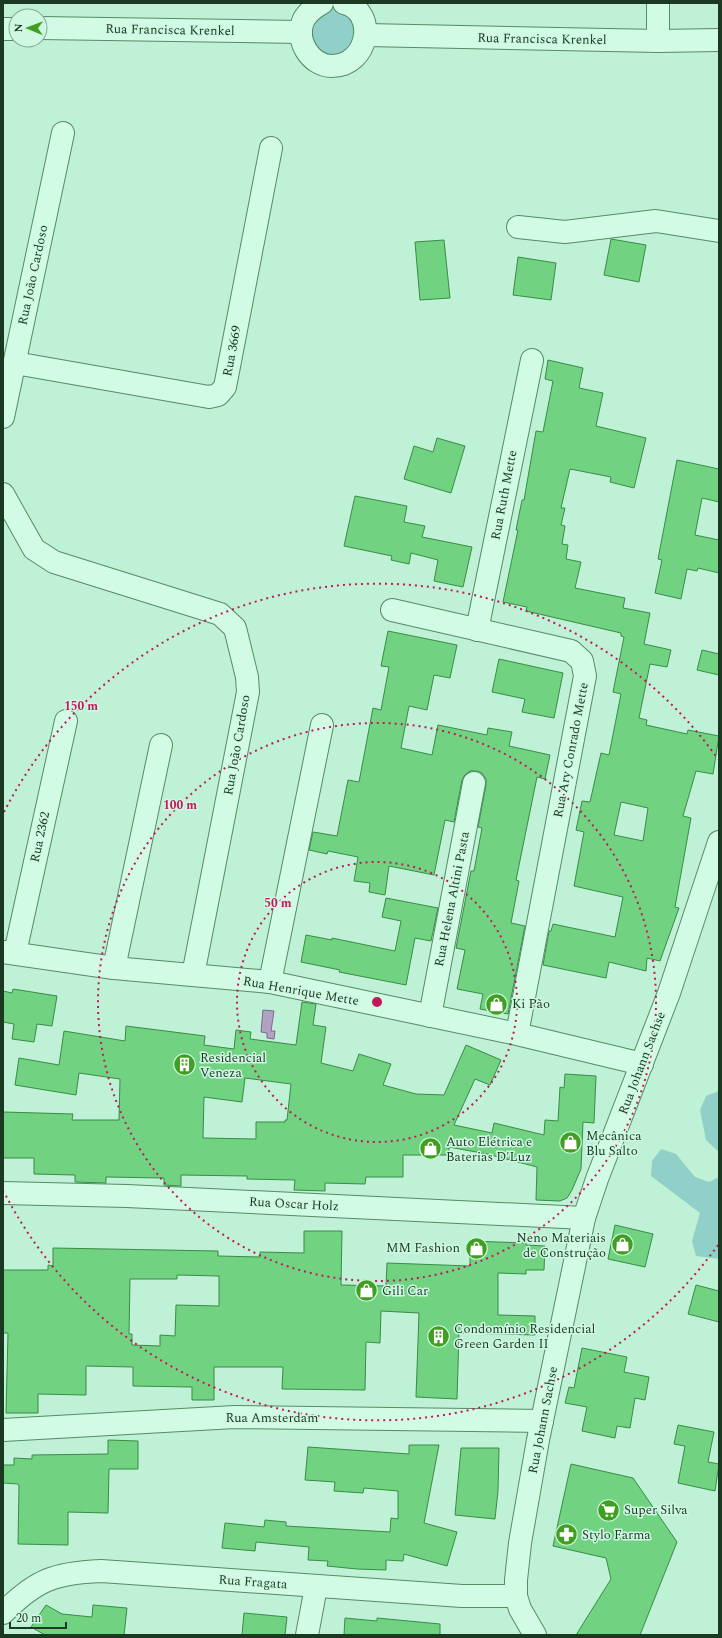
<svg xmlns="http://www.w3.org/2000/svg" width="722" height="1638" viewBox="0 0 722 1638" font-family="Spectral,serif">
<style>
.green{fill:#91d0c8}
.water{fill:#b1a2c2;stroke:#7d6891}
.building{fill:#71d282;stroke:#398c46;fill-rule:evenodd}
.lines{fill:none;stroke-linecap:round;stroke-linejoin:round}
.minor-casing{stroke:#558b65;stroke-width:24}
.minor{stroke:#d2fbe5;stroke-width:22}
.ring{fill:none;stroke:#c2185b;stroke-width:2;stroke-dasharray:2 4}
.labels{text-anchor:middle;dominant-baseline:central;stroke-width:3;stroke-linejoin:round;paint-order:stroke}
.street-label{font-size:13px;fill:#1b3922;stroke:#cef8e2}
.poi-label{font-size:13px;fill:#1b3922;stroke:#cef8e2;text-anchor:start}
.centre{fill:#c2185b;stroke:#cef8e2;stroke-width:2}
.ring-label{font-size:12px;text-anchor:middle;font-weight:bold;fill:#c2185b;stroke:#cef8e2;stroke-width:3;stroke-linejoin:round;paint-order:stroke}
</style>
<rect width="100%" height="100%" fill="#bef1d5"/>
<g class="green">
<path d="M 335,8 L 352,16 L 356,44 L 332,59 L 314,51 L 310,22 L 325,9 Z"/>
<path d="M 719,1091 L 719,1152 L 706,1140 L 700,1110 L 706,1096 Z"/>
<path d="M 661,1149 L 676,1154 L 695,1177 L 709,1182 L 719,1177 L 719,1259 L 696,1256 L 692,1241 L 700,1213 L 651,1176 L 652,1161 Z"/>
</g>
<path class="water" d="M 263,1010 L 274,1011 L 271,1031 L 275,1031 L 274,1039 L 267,1038 L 267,1033 L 261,1032 Z"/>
<g class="building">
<path d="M 611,239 L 646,245 L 639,282 L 604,275 Z"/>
<path d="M 444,240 L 450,298 L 420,300 L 415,242 Z"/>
<path d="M 518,257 L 556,263 L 551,300 L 513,295 Z"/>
<path d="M 548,360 L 583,368 L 579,388 L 603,393 L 596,426 L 646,438 L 634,488 L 610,482 L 611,477 L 570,469 L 561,508 L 565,508 L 561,525 L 565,526 L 562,544 L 568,545 L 566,559 L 581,562 L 575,588 L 625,598 L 623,608 L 650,613 L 644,644 L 671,650 L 667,667 L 650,664 L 639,718 L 647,720 L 646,725 L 687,734 L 688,730 L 719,736 L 713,774 L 696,771 L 683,816 L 691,818 L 675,907 L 679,908 L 660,961 L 647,958 L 646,971 L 609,962 L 606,978 L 543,965 L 549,931 L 551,931 L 553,924 L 615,937 L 623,897 L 574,886 L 584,832 L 576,830 L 582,801 L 590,802 L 601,753 L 609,755 L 621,694 L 613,692 L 624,637 L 621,636 L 621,633 L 526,611 L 527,607 L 503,602 L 518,530 L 516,530 L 522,500 L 524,500 L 536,431 L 543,432 L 553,381 L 545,379 ZM 621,802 L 648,808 L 643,841 L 614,835 Z"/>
<path d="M 437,438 L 465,446 L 451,493 L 404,479 L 414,446 L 433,452 Z"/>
<path d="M 677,460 L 719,469 L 719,502 L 702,498 L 695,535 L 719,540 L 719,573 L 698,568 L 697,571 L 687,569 L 681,599 L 655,593 L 662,560 L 658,559 Z"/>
<path d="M 355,496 L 407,506 L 404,522 L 425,526 L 422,537 L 472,547 L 463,587 L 434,581 L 438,560 L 411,553 L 409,564 L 391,560 L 392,556 L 344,546 Z"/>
<path d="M 388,631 L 457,645 L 450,678 L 434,675 L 427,710 L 409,706 L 401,748 L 432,755 L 438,725 L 487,735 L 488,728 L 512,732 L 509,746 L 550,755 L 545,779 L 537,777 L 516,880 L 519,881 L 511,923 L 525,926 L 508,1014 L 480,1009 L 483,994 L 457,989 L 465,950 L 456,948 L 471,871 L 474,871 L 482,828 L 478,827 L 486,785 L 486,779 L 482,773 L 477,771 L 470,771 L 465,775 L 462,780 L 454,822 L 445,820 L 434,875 L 389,866 L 385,895 L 369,892 L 370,883 L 354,881 L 358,857 L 328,851 L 327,854 L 309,850 L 313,832 L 337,836 L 348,780 L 359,782 L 373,708 L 381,710 L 389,667 L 381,666 Z"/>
<path d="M 702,650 L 719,654 L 719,675 L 697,670 Z"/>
<path d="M 499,659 L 563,673 L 554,718 L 522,712 L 525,699 L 492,692 Z"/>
<path d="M 386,898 L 438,908 L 431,941 L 415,938 L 406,985 L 339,972 L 340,970 L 301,962 L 306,935 L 332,940 L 332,938 L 395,951 L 401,921 L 382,917 Z"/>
<path d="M 13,989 L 57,996 L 52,1026 L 37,1024 L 34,1042 L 12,1039 L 14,1024 L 3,1022 L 3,991 L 12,993 Z"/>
<path d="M 302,1002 L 316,1004 L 313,1025 L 326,1027 L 321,1063 L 353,1071 L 359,1054 L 391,1064 L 383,1085 L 416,1094 L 444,1095 L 466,1045 L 501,1060 L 490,1085 L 475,1079 L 454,1125 L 492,1133 L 494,1123 L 544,1135 L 545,1120 L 558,1121 L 560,1087 L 564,1088 L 565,1074 L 596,1076 L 594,1123 L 583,1122 L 581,1169 L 572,1190 L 567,1198 L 560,1201 L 536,1200 L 537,1167 L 487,1154 L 449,1147 L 449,1155 L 403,1155 L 403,1177 L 366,1177 L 365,1184 L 325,1183 L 325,1191 L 294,1190 L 295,1180 L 247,1179 L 247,1176 L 181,1175 L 181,1186 L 164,1185 L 164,1178 L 106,1177 L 106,1183 L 75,1182 L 75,1175 L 34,1174 L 34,1158 L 3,1158 L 3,1112 L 73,1114 L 72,1120 L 119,1120 L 120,1079 L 79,1073 L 76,1095 L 15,1085 L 19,1058 L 59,1065 L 64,1031 L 125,1041 L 126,1026 L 205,1036 L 204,1045 L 234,1049 L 236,1030 L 251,1032 L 250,1039 L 296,1045 ZM 245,1078 L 291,1084 L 287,1120 L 285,1120 L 285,1122 L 256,1122 L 256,1139 L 203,1138 L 204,1097 L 242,1102 Z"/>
<path d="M 615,1225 L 653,1234 L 645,1267 L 608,1259 Z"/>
<path d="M 304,1231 L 342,1231 L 341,1285 L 386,1286 L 387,1263 L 470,1266 L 470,1241 L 526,1243 L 526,1245 L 545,1246 L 544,1270 L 526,1270 L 526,1274 L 498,1273 L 498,1315 L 535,1316 L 535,1335 L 459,1333 L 457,1399 L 416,1397 L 419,1313 L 381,1311 L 380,1343 L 366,1342 L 365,1390 L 282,1389 L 283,1367 L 214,1367 L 214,1400 L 192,1400 L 192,1387 L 133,1386 L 133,1367 L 86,1366 L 86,1395 L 38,1394 L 38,1413 L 6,1413 L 8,1333 L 3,1333 L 3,1270 L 48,1270 L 48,1265 L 53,1266 L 53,1248 L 218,1251 L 218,1256 L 260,1257 L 260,1252 L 304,1253 ZM 177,1275 L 219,1276 L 219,1306 L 176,1305 L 175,1336 L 160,1335 L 160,1346 L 132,1345 L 132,1334 L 129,1334 L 130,1279 L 177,1279 Z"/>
<path d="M 696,1285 L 719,1291 L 719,1322 L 688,1314 Z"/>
<path d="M 582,1348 L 627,1357 L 624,1372 L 649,1377 L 645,1400 L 635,1398 L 630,1428 L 617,1426 L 615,1438 L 582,1431 L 587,1407 L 565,1403 L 569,1387 L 574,1388 Z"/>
<path d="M 678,1425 L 714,1432 L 708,1462 L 719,1464 L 715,1491 L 678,1483 L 685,1446 L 674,1444 Z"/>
<path d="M 108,1440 L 138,1441 L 138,1469 L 109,1469 L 108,1513 L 68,1512 L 68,1545 L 18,1544 L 19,1486 L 18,1484 L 3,1483 L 3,1465 L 14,1465 L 14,1458 L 32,1459 L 32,1455 L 108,1454 Z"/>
<path d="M 409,1445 L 439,1445 L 424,1523 L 457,1532 L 447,1566 L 404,1554 L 403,1561 L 386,1560 L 386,1570 L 357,1569 L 327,1566 L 328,1561 L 308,1560 L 309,1547 L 256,1542 L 255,1551 L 222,1548 L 225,1523 L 264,1527 L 265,1520 L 286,1522 L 286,1526 L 390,1532 L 391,1518 L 398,1519 L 398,1491 L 364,1488 L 363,1493 L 334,1491 L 335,1482 L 305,1480 L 308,1447 L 409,1454 Z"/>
<path d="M 461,1448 L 499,1448 L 498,1491 L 495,1519 L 455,1515 Z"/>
<path d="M 571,1464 L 633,1478 L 677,1542 L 640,1635 L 576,1635 L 611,1579 L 606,1558 L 553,1546 Z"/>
<path d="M 46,1605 L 62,1614 L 92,1617 L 93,1605 L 127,1608 L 124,1635 L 45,1635 L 31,1627 Z"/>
<path d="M 244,1613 L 287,1617 L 285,1635 L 242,1635 Z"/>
<path d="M 345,1618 L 377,1621 L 377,1618 L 440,1624 L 440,1635 L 344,1635 Z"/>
</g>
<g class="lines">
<defs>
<g id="minor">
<path d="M 322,3 C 315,7 308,12 304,19 C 294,39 310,66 332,66 C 369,66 378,11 344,3"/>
<path d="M 40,28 L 301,32"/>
<path d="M 3,29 L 16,29"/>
<path d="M 366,35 L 658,41 L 719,40"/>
<path d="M 658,41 L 658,3"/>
<path d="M 518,227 L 565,232 L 656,221 L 719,231"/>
<path d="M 15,363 L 209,397 L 218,395 L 225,387 L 271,148"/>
<path d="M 3,417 L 63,133"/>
<path d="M 3,494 L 34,549 L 54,562 L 220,614 L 235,628 L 247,677 L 248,692 L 193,975"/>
<path d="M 392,610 L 571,651 L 582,661 L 585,676 L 517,1034"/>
<path d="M 477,630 L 532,360"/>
<path d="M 3,952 L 114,968 L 270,982 L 517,1034 L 642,1064"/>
<path d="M 15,953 L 66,721"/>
<path d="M 114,968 L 161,745"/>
<path d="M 270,982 L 322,725"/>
<path d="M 430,1016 L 474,783"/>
<path d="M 3,1193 L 127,1196 L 584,1218"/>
<path d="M 3,1430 L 235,1417 L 542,1421"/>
<path d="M 3,1613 C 36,1580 54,1573 101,1571 L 462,1596 L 516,1596"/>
<path d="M 307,1635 L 316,1587"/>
<path d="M 535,1635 L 520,1609 L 516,1596 L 516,1580 L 520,1543 L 538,1440 L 584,1218 L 597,1179 L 669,993 L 719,842"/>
</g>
</defs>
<use href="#minor" class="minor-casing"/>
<use href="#minor" class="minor"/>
</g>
<g class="ring">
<circle cx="377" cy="1002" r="140"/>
<circle cx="377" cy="1002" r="279"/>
<path d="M718 1245A419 419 0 0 1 4 1192M4 812A419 419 0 0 1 718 759"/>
</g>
<defs>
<symbol id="shop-disc" viewBox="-11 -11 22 22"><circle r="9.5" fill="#409e21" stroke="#cef8e2"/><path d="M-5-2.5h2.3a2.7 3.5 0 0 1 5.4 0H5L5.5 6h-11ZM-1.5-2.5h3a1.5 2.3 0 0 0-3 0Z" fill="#fff"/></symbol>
<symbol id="building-disc" viewBox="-11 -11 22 22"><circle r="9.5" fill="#409e21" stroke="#cef8e2"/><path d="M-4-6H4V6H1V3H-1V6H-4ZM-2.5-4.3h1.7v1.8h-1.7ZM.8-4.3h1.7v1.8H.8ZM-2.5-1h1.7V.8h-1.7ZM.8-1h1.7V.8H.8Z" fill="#fff"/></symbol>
<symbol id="supermarket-disc" viewBox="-11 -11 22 22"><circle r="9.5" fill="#409e21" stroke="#cef8e2"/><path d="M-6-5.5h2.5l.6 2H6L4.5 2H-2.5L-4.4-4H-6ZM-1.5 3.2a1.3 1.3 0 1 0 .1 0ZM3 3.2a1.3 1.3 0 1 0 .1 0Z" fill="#fff"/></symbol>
<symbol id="pharmacy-disc" viewBox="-11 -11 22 22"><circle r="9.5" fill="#409e21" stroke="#cef8e2"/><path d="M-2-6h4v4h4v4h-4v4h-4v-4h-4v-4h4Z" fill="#fff"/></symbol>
</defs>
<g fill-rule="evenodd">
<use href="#shop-disc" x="484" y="992" width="25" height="25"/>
<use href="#building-disc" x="172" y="1052" width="25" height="25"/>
<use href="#shop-disc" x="558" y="1130" width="25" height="25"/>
<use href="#shop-disc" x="418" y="1136" width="25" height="25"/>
<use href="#shop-disc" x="610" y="1232" width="25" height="25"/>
<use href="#shop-disc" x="464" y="1236" width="25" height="25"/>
<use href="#shop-disc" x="354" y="1278" width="25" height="25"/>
<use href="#building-disc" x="426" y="1324" width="25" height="25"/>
<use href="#supermarket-disc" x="596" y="1498" width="25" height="25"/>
<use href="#pharmacy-disc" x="554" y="1522" width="25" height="25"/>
</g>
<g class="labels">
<g class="street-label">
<text transform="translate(170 30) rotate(1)">Rua Francisca Krenkel</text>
<text transform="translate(542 39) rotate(1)">Rua Francisca Krenkel</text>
<text transform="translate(33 275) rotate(-78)">Rua João Cardoso</text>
<text transform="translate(232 351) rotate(-79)">Rua 3669</text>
<text transform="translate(504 495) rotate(-79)">Rua Ruth Mette</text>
<text transform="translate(237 745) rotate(-80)">Rua João Cardoso</text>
<text transform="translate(571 750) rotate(-79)">Rua Ary Conrado Mette</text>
<text transform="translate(40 837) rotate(-78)">Rua 2362</text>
<text transform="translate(452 899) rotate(-79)">Rua Helena Altini Pasta</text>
<text transform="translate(301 991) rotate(10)">Rua Henrique Mette</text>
<text transform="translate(642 1063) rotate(-69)">Rua Johann Sachse</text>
<text transform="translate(294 1204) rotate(3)">Rua Oscar Holz</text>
<text x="272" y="1418">Rua Amsterdam</text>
<text transform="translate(543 1420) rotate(-79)">Rua Johann Sachse</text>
<text transform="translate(253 1582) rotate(4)">Rua Fragata</text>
</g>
<g class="poi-label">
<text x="512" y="1004">Ki Pão</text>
<text x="200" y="1058">Residencial<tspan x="200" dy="15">Veneza</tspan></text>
<text x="586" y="1136">Mecânica<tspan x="586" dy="15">Blu Salto</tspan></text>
<text x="446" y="1142">Auto Elétrica e<tspan x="446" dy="15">Baterias D'Luz</tspan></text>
<text x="606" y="1238" text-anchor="end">Neno Materiais<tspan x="606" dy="15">de Construção</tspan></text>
<text x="460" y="1248" text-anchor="end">MM Fashion</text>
<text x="382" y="1291">Gili Car</text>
<text x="454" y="1329">Condomínio Residencial<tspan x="454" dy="15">Green Garden II</tspan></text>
<text x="624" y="1510">Super Silva</text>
<text x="582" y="1535">Stylo Farma</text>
</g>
</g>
<circle cx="377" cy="1002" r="6" class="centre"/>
<g class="ring-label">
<text x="81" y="710">150 m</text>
<text x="180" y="809">100 m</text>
<text x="278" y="907">50 m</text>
</g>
<rect width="722" height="1638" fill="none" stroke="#1b3922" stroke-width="8"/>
<g transform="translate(28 28) rotate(271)"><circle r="19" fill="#cef8e2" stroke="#86ac95"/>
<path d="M0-3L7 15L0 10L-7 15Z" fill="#409e21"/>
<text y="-6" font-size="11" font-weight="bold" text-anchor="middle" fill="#1b3922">N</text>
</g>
<path d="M10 1622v6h56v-6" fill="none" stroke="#1b3922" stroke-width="2"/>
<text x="16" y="1622" font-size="12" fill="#1b3922" stroke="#cef8e2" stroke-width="3" paint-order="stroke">20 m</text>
</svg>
